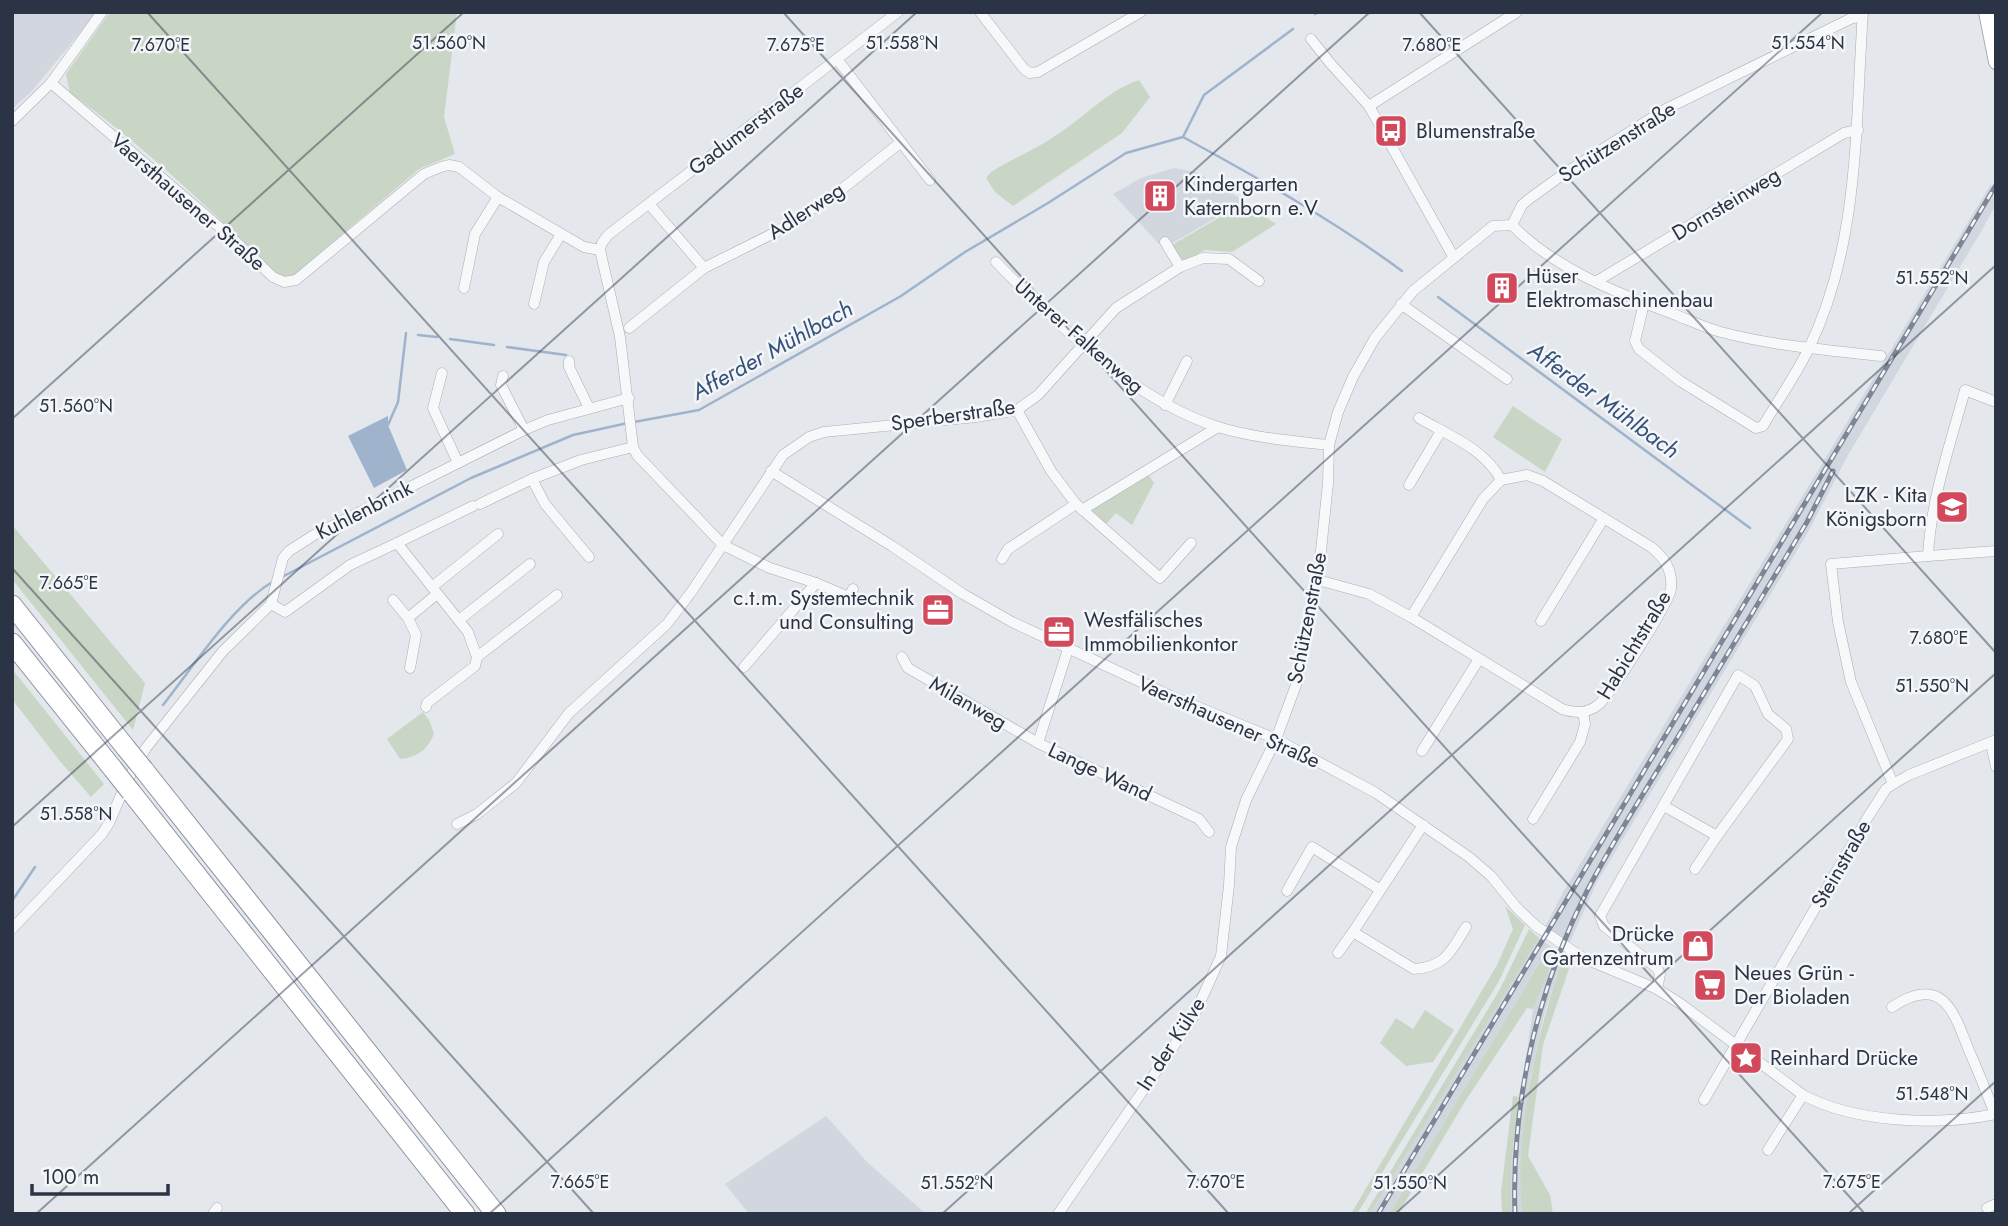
<svg xmlns="http://www.w3.org/2000/svg" width="2008" height="1226" viewBox="0 0 2008 1226" font-family="Jost,sans-serif">
<style>
.built{fill:#d2d6de}
.green{fill:#c9d6c5}
.water{fill:#9fb4cc}
.lines{fill:none;stroke-linecap:round;stroke-linejoin:round}
.stream{stroke:#9fb4cc;stroke-width:2.5}
.street-casing{stroke:#a9aeb7;stroke-width:11}
.secondary-casing{stroke:#a9aeb7;stroke-width:16}
.highway-casing{stroke:#8b94a3;stroke-width:21}
.street{stroke:#f7f8fa;stroke-width:10}
.secondary{stroke:#fff;stroke-width:14}
.highway{stroke:#fff;stroke-width:19}
.rail-casing{stroke:#7d8696;stroke-width:5}
.rail{stroke:#f4f6f9;stroke-width:2.5;stroke-dasharray:8;stroke-linecap:butt}
.highway-bridge-casing{stroke:#8b94a3;stroke-width:21;stroke-linecap:butt}
.highway-bridge{stroke:#fff;stroke-width:19}
.ticks{fill:none;stroke:#2b3445;stroke-width:2;stroke-opacity:0.45}
.labels{text-anchor:middle;dominant-baseline:central;stroke-width:5;stroke-linejoin:round;paint-order:stroke}
.street-label{font-size:21px;fill:#2b3445;stroke:#f4f6f9}
.poi-label{font-size:21px;fill:#2b3445;stroke:#f4f6f9;text-anchor:start}
.water-label{font-size:23px;font-style:italic;fill:#34527a;stroke:#f4f6f9}
.ticks-label{font-size:18px;text-anchor:middle;fill:#2b3445;stroke:#f4f6f9;stroke-width:5;stroke-linejoin:round;paint-order:stroke}
</style>
<rect width="100%" height="100%" fill="#e4e7ec"/>
<g class="built">
<path d="M 12,12 L 97,12 L 32,91 L 12,109 Z"/>
<path d="M 1174,168 L 1196,172 L 1245,201 L 1171,244 L 1166,240 L 1159,244 L 1113,194 L 1141,178 Z"/>
<path d="M 1991,184 L 1995,206 L 1982,230 L 1847,457 L 1807,534 L 1597,882 L 1569,944 L 1545,927 L 1562,894 Z"/>
<path d="M 1539,938 L 1550,946 L 1389,1214 L 1370,1214 Z"/>
<path d="M 1557,951 L 1564,955 L 1545,1011 L 1530,1079 L 1521,1160 L 1522,1214 L 1511,1214 L 1511,1165 L 1533,1009 Z"/>
<path d="M 826,1116 L 867,1162 L 926,1214 L 749,1214 L 725,1184 Z"/>
</g>
<g class="green">
<path d="M 110,12 L 457,12 L 444,117 L 455,154 L 419,169 L 294,275 L 285,277 L 276,273 C 210,210 145,146 70,93 L 66,74 Z"/>
<path d="M 1139,80 L 1150,97 L 1122,133 L 1013,206 L 995,192 L 986,178 L 991,172 C 1013,158 1037,149 1058,134 C 1086,116 1107,91 1139,80 Z"/>
<path d="M 1244,203 L 1276,224 L 1232,252 L 1205,250 L 1186,261 L 1181,259 L 1172,245 Z"/>
<path d="M 1513,406 L 1562,439 L 1545,472 L 1493,437 Z"/>
<path d="M 1148,474 L 1154,483 L 1132,525 L 1116,513 L 1106,524 L 1091,509 Z"/>
<path d="M 12,525 L 145,683 L 133,730 L 12,579 Z"/>
<path d="M 12,669 L 104,784 L 91,797 L 59,760 L 12,699 Z"/>
<path d="M 423,712 L 429,720 L 434,734 C 428,749 417,758 400,759 L 387,739 Z"/>
<path d="M 1505,906 L 1525,925 L 1499,981 L 1357,1214 L 1351,1214 L 1497,965 L 1513,929 Z"/>
<path d="M 1529,929 L 1539,938 L 1370,1214 L 1365,1214 L 1500,989 Z"/>
<path d="M 1550,946 L 1557,951 L 1533,1009 L 1527,1008 L 1466,1100 L 1398,1214 L 1389,1214 Z"/>
<path d="M 1564,955 L 1572,960 L 1543,1045 L 1528,1156 L 1550,1195 L 1553,1214 L 1522,1214 C 1521,1196 1520,1178 1521,1160 C 1525,1089 1541,1021 1564,955 Z"/>
<path d="M 1425,1010 L 1454,1030 L 1433,1062 L 1406,1066 L 1380,1043 L 1396,1018 L 1413,1029 Z"/>
<path d="M 1513,1096 L 1519,1097 L 1511,1165 L 1511,1214 L 1502,1214 L 1501,1192 Z"/>
</g>
<path class="water" d="M 388,416 L 388,425 L 407,470 L 374,488 L 348,436 Z"/>
<g class="lines">
<g class="stream">
<path d="M 1315,14 L 1319,12"/>
<path d="M 1183,137 L 1204,95 L 1293,29"/>
<path d="M 1438,297 L 1750,528"/>
<path d="M 418,335 L 437,337"/>
<path d="M 450,339 L 494,345"/>
<path d="M 507,347 L 566,355"/>
<path d="M 634,422 L 699,410 L 901,296 L 965,252 L 1048,203 L 1126,153 L 1183,137 C 1258,178 1333,220 1402,271"/>
<path d="M 388,425 L 398,402 L 406,333"/>
<path d="M 280,578 L 471,478 L 573,435 L 628,423"/>
<path d="M 163,705 C 194,666 232,605 274,581"/>
<path d="M 12,901 L 35,867"/>
</g>
<defs>
<g id="street">
<path d="M 980,12 L 1024,69 L 1030,73 L 1038,72 L 1141,12"/>
<path d="M 1311,39 L 1330,63 L 1369,106 L 1453,256"/>
<path d="M 837,59 L 930,180"/>
<path d="M 51,83 L 231,237 L 273,277 L 284,282 L 296,280 L 424,174 L 441,167 L 449,165 L 459,167 L 498,197 L 584,247 L 600,250"/>
<path d="M 1369,106 L 1517,12"/>
<path d="M 12,121 L 51,83 L 102,12"/>
<path d="M 649,204 L 704,268 L 776,232 L 841,190 L 901,142"/>
<path d="M 1512,225 L 1522,205 L 1529,199 L 1565,173 L 1666,109 L 1852,18 L 1862,17"/>
<path d="M 1512,225 C 1555,269 1619,294 1676,315 C 1691,321 1706,328 1721,332 C 1773,346 1828,350 1881,356"/>
<path d="M 1165,242 L 1180,267"/>
<path d="M 600,250 L 620,337 L 633,447 L 637,455 L 723,545 L 770,568 L 816,583 L 849,597 L 853,589"/>
<path d="M 600,250 L 602,243 L 608,235 L 898,12"/>
<path d="M 996,262 C 1058,325 1133,400 1218,427 C 1254,438 1292,441 1329,445"/>
<path d="M 1597,281 L 1844,133 L 1858,130"/>
<path d="M 464,288 L 475,234 L 498,197"/>
<path d="M 1644,303 L 1635,341 L 1639,349 L 1680,381 L 1756,428 L 1763,426 C 1778,400 1796,375 1809,348 C 1860,243 1855,126 1863,12"/>
<path d="M 534,304 L 544,262 L 561,234"/>
<path d="M 1401,304 L 1507,379"/>
<path d="M 629,328 L 704,268"/>
<path d="M 569,361 L 569,367 L 589,408"/>
<path d="M 442,373 L 433,408 L 458,463"/>
<path d="M 503,376 L 501,385 L 524,430"/>
<path d="M 1996,402 L 1965,390 C 1950,445 1931,499 1928,556 L 1996,551"/>
<path d="M 1165,405 L 1187,361"/>
<path d="M 1017,410 L 1051,471 L 1076,504 L 1160,578 L 1191,543"/>
<path d="M 771,471 L 892,546 L 963,594 L 1012,622 L 1171,696 L 1276,739 L 1376,793 L 1469,857 L 1491,876 L 1517,908 L 1536,926 L 1583,958 L 1657,989 L 1681,1004 L 1803,1095 L 1768,1150"/>
<path d="M 1409,485 L 1441,431"/>
<path d="M 480,504 L 532,479"/>
<path d="M 1082,510 L 1218,427"/>
<path d="M 397,543 L 473,506"/>
<path d="M 589,557 L 545,504 L 532,479 L 581,460 L 633,447"/>
<path d="M 1002,559 L 1008,549 L 1076,504"/>
<path d="M 1318,580 L 1369,594 L 1411,617 L 1562,709 C 1575,713 1587,714 1598,705 C 1611,695 1668,604 1671,589 C 1673,571 1664,557 1651,547 L 1543,481 L 1527,475 L 1501,480 C 1485,449 1448,435 1419,418"/>
<path d="M 432,587 L 498,534"/>
<path d="M 393,600 L 408,618"/>
<path d="M 271,604 L 285,612 L 350,565 L 397,543 L 468,632 L 477,657 L 557,595"/>
<path d="M 1411,617 L 1483,499 L 1501,480"/>
<path d="M 459,620 L 530,564"/>
<path d="M 1541,621 L 1604,518"/>
<path d="M 1068,649 L 1038,743 L 1199,819 L 1209,832"/>
<path d="M 902,657 L 908,668 L 1038,743"/>
<path d="M 744,667 L 816,583"/>
<path d="M 410,668 L 416,635 L 408,618 L 437,594"/>
<path d="M 426,707 L 427,703 L 475,666 L 477,657"/>
<path d="M 1991,743 L 1996,767"/>
<path d="M 1422,751 L 1479,659"/>
<path d="M 1893,784 L 1851,682 L 1838,622 L 1831,564 L 1928,556"/>
<path d="M 1533,819 L 1580,742 L 1585,724 L 1583,712"/>
<path d="M 457,824 L 477,814 L 516,783 L 569,713 L 667,624 L 692,591 L 783,455 L 809,437 L 824,432 L 976,417 L 1017,410 L 1038,395 L 1116,308 L 1180,267 L 1203,258 L 1229,259 L 1259,281"/>
<path d="M 1423,825 L 1353,932 L 1414,969 C 1446,967 1451,951 1466,927"/>
<path d="M 1695,869 L 1717,836"/>
<path d="M 1287,891 L 1312,847 L 1379,889"/>
<path d="M 12,929 L 102,834 L 109,823 L 128,779 L 146,748 L 223,651 L 271,604 L 283,558 L 289,551 L 314,535 L 524,430 L 548,420 L 629,398"/>
<path d="M 1338,953 L 1353,932"/>
<path d="M 1657,989 L 1660,974 L 1657,968 L 1604,926 L 1600,916 L 1738,675 L 1755,686 L 1768,714 L 1786,729 L 1788,739 L 1717,836 L 1664,806"/>
<path d="M 1892,1007 C 1943,973 1954,1012 1970,1053 C 1979,1073 1987,1094 1995,1114"/>
<path d="M 1803,1095 C 1856,1123 1938,1126 1996,1114"/>
<path d="M 1704,1100 L 1868,817 L 1886,789 L 1893,784 L 1909,775 L 1996,740"/>
<path d="M 1987,1208 L 1996,1204"/>
<path d="M 213,1214 L 217,1208"/>
<path d="M 1058,1214 L 1193,1018 L 1221,956 L 1229,885 L 1231,847 L 1246,800 L 1276,739 L 1296,685 L 1318,580 L 1328,483 L 1329,445 L 1338,412 L 1353,377 L 1375,338 L 1413,291 L 1493,226 L 1512,225"/>
</g>
<path id="secondary" d="M 1986,12 L 1996,62"/>
<g id="highway">
<path d="M 12,605 L 126,748"/>
<path d="M 12,643 L 113,769"/>
<path d="M 144,770 L 496,1214"/>
<path d="M 131,792 L 465,1214"/>
</g>
</defs>
<use href="#street" class="street-casing"/>
<use href="#secondary" class="secondary-casing"/>
<use href="#highway" class="highway-casing"/>
<use href="#street" class="street"/>
<use href="#secondary" class="secondary"/>
<use href="#highway" class="highway"/>
<defs>
<g id="rail">
<path d="M 1378,1214 L 1996,185"/>
<path d="M 1515,1214 C 1511,1103 1537,990 1587,891 C 1614,839 1646,790 1676,740 C 1719,668 1763,595 1807,522 L 1833,471"/>
</g>
</defs>
<use href="#rail" class="rail-casing"/>
<use href="#rail" class="rail"/>
<defs>
<g id="highway-bridge">
<path d="M 126,748 L 144,770"/>
<path d="M 113,769 L 131,792"/>
</g>
</defs>
<use href="#highway-bridge" class="highway-bridge-casing"/>
<use href="#highway-bridge" class="highway-bridge"/>
</g>
<path class="ticks" d="M 147,12 L 1229,1214M 783,12 L 1865,1214M 1419,12 L 1996,653M 12,419 L 464,12M 12,568 L 594,1214M 12,827 L 917,12M 36,1214 L 1370,12M 489,1214 L 1823,12M 942,1214 L 1996,265M 1395,1214 L 1996,673M 1848,1214 L 1996,1081"/>
<defs>
<symbol id="bus-square" viewBox="-11 -11 22 22"><rect x="-9" y="-9" width="18" height="18" rx="4" fill="#d1495b" stroke="#f4f6f9"/><path d="M-5-6H5V4H4V6H2V4H-2V6H-4V4H-5ZM-3.5-4V0h7V-4ZM-3.5 1.2v1.5H-2V1.2ZM2 1.2v1.5H3.5V1.2Z" fill="#fff"/></symbol>
<symbol id="building-square" viewBox="-11 -11 22 22"><rect x="-9" y="-9" width="18" height="18" rx="4" fill="#d1495b" stroke="#f4f6f9"/><path d="M-4-6H4V6H1V3H-1V6H-4ZM-2.5-4.3h1.7v1.8h-1.7ZM.8-4.3h1.7v1.8H.8ZM-2.5-1h1.7V.8h-1.7ZM.8-1h1.7V.8H.8Z" fill="#fff"/></symbol>
<symbol id="school-square" viewBox="-11 -11 22 22"><rect x="-9" y="-9" width="18" height="18" rx="4" fill="#d1495b" stroke="#f4f6f9"/><path d="M0-5L7-2L0 1L-7-2ZM-4 1L0 2.5L4 1V4Q0 6-4 4Z" fill="#fff"/></symbol>
<symbol id="office-square" viewBox="-11 -11 22 22"><rect x="-9" y="-9" width="18" height="18" rx="4" fill="#d1495b" stroke="#f4f6f9"/><path d="M-6-3h4V-5.5h4V-3h4V5H-6ZM-1-4.5V-3h2v-1.5ZM-6 0V1H6V0Z" fill="#fff"/></symbol>
<symbol id="shop-square" viewBox="-11 -11 22 22"><rect x="-9" y="-9" width="18" height="18" rx="4" fill="#d1495b" stroke="#f4f6f9"/><path d="M-5-2.5h2.3a2.7 3.5 0 0 1 5.4 0H5L5.5 6h-11ZM-1.5-2.5h3a1.5 2.3 0 0 0-3 0Z" fill="#fff"/></symbol>
<symbol id="supermarket-square" viewBox="-11 -11 22 22"><rect x="-9" y="-9" width="18" height="18" rx="4" fill="#d1495b" stroke="#f4f6f9"/><path d="M-6-5.5h2.5l.6 2H6L4.5 2H-2.5L-4.4-4H-6ZM-1.5 3.2a1.3 1.3 0 1 0 .1 0ZM3 3.2a1.3 1.3 0 1 0 .1 0Z" fill="#fff"/></symbol>
<symbol id="sight-square" viewBox="-11 -11 22 22"><rect x="-9" y="-9" width="18" height="18" rx="4" fill="#d1495b" stroke="#f4f6f9"/><path d="M0-6L1.8-2.2L6-1.7L2.9 1.2L3.7 5.4L0 3.3L-3.7 5.4L-2.9 1.2L-6-1.7L-1.8-2.2Z" fill="#fff"/></symbol>
</defs>
<g fill-rule="evenodd">
<use href="#bus-square" x="1372" y="112" width="38" height="38"/>
<use href="#building-square" x="1141" y="177" width="38" height="38"/>
<use href="#building-square" x="1483" y="269" width="38" height="38"/>
<use href="#school-square" x="1933" y="488" width="38" height="38"/>
<use href="#office-square" x="919" y="591" width="38" height="38"/>
<use href="#office-square" x="1040" y="613" width="38" height="38"/>
<use href="#shop-square" x="1679" y="927" width="38" height="38"/>
<use href="#supermarket-square" x="1691" y="966" width="38" height="38"/>
<use href="#sight-square" x="1727" y="1039" width="38" height="38"/>
</g>
<g class="labels">
<g class="street-label">
<text transform="translate(746 129) rotate(-37)">Gadumerstraße</text>
<text transform="translate(1617 142) rotate(-32)">Schützenstraße</text>
<text transform="translate(188 202) rotate(41)">Vaersthausener Straße</text>
<text transform="translate(1726 204) rotate(-31)">Dornsteinweg</text>
<text transform="translate(806 211) rotate(-33)">Adlerweg</text>
<text transform="translate(1079 336) rotate(41)">Unterer Falkenweg</text>
<text transform="translate(953 415) rotate(-8)">Sperberstraße</text>
<text transform="translate(364 510) rotate(-27)">Kuhlenbrink</text>
<text transform="translate(1307 618) rotate(-79)">Schützenstraße</text>
<text transform="translate(1634 645) rotate(-59)">Habichtstraße</text>
<text transform="translate(968 703) rotate(30)">Milanweg</text>
<text transform="translate(1229 722) rotate(24)">Vaersthausener Straße</text>
<text transform="translate(1100 772) rotate(25)">Lange Wand</text>
<text transform="translate(1841 864) rotate(-60)">Steinstraße</text>
<text transform="translate(1171 1044) rotate(-57)">In der Külve</text>
</g>
<g class="poi-label">
<text x="1416" y="131">Blumenstraße</text>
<text x="1184" y="184">Kindergarten<tspan x="1184" dy="24">Katernborn e.V</tspan></text>
<text x="1526" y="276">Hüser<tspan x="1526" dy="24">Elektromaschinenbau</tspan></text>
<text x="1927" y="495" text-anchor="end">LZK - Kita<tspan x="1927" dy="24">Königsborn</tspan></text>
<text x="914" y="598" text-anchor="end">c.t.m. Systemtechnik<tspan x="914" dy="24">und Consulting</tspan></text>
<text x="1084" y="620">Westfälisches<tspan x="1084" dy="24">Immobilienkontor</tspan></text>
<text x="1674" y="934" text-anchor="end">Drücke<tspan x="1674" dy="24">Gartenzentrum</tspan></text>
<text x="1734" y="973">Neues Grün -<tspan x="1734" dy="24">Der Bioladen</tspan></text>
<text x="1770" y="1058">Reinhard Drücke</text>
</g>
<g class="water-label">
<text transform="translate(772 350) rotate(-29)">Afferder Mühlbach</text>
<text transform="translate(1604 400) rotate(36)">Afferder Mühlbach</text>
</g>
</g>
<g class="ticks-label">
<text x="449" y="49">51.560°N</text>
<text x="902" y="49">51.558°N</text>
<text x="1808" y="49">51.554°N</text>
<text x="161" y="51">7.670°E</text>
<text x="796" y="51">7.675°E</text>
<text x="1432" y="51">7.680°E</text>
<text x="1932" y="284">51.552°N</text>
<text x="76" y="412">51.560°N</text>
<text x="69" y="589">7.665°E</text>
<text x="1939" y="644">7.680°E</text>
<text x="1932" y="692">51.550°N</text>
<text x="76" y="820">51.558°N</text>
<text x="1932" y="1100">51.548°N</text>
<text x="580" y="1188">7.665°E</text>
<text x="1216" y="1188">7.670°E</text>
<text x="1852" y="1188">7.675°E</text>
<text x="957" y="1189">51.552°N</text>
<text x="1410" y="1189">51.550°N</text>
</g>
<rect width="2008" height="1226" fill="none" stroke="#2b3445" stroke-width="28"/>
<path d="M32 1184v10h136v-10" fill="none" stroke="#2b3445" stroke-width="3.5"/>
<text x="42" y="1184" font-size="21" fill="#2b3445" stroke="#f4f6f9" stroke-width="5" paint-order="stroke">100 m</text>
</svg>
